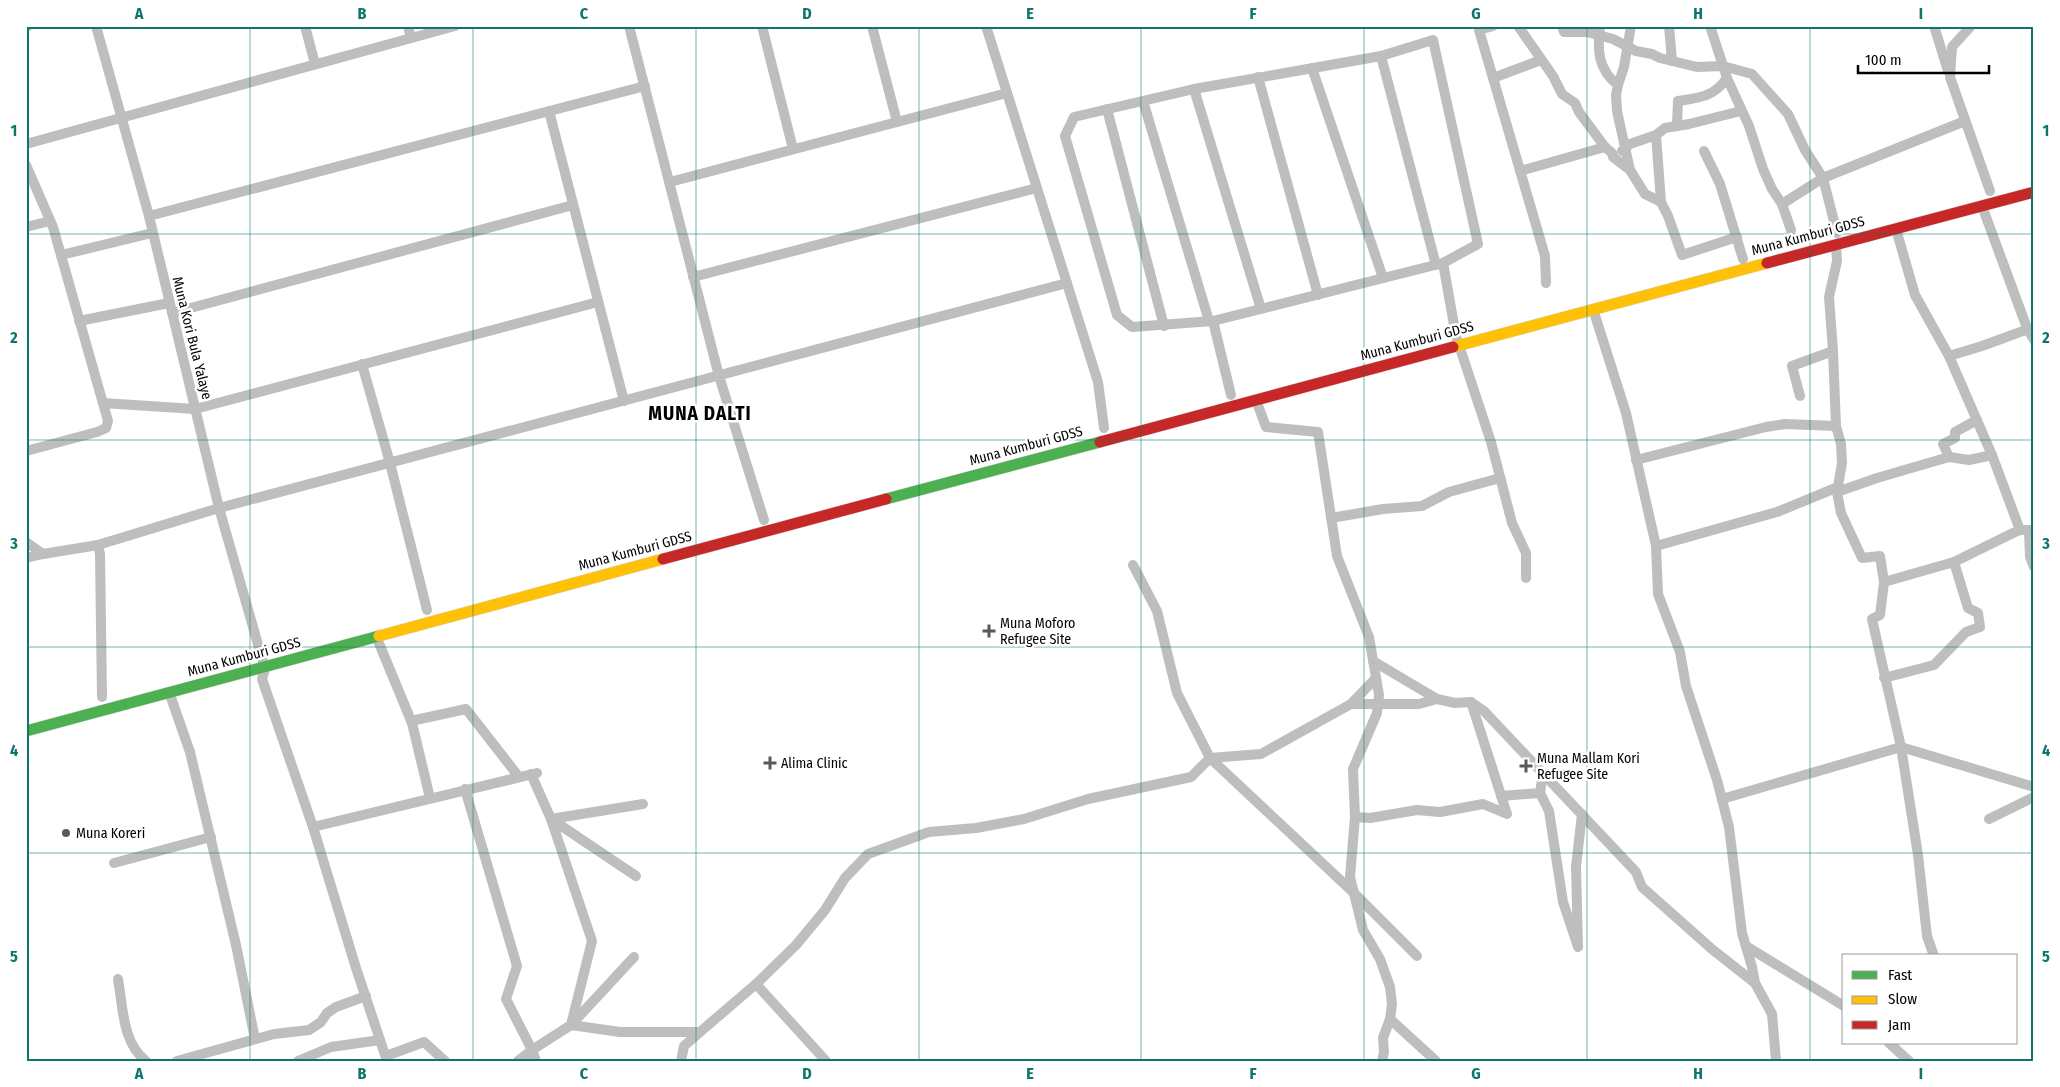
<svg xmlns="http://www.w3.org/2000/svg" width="2060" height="1087" viewBox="0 0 2060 1087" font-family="'Fira Sans Condensed',sans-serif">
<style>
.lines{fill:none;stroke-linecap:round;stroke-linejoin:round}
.fast-casing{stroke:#dbdbdb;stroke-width:12}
.slow-casing{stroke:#dbdbdb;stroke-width:12}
.jam-casing{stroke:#dbdbdb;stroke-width:12}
.street{stroke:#bebebe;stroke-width:10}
.fast{stroke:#4caf50;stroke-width:11}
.slow{stroke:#ffc107;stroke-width:11}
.jam{stroke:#c62828;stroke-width:11}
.grid{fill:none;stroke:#0f766e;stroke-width:1;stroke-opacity:0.55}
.poi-dot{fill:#595959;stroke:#fff;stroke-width:2}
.labels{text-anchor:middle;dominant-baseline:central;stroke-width:5;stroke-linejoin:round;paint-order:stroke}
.street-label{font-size:14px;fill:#000;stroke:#fff}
.poi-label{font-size:14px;fill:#000;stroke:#fff;text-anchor:start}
.district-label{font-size:19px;font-weight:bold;letter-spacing:1px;fill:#000;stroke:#fff}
.neatline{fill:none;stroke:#0f766e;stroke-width:2}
.grid-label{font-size:16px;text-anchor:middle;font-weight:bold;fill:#0f766e}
</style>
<rect width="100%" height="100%" fill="#fff"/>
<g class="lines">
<defs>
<g id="fast">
<path d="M 886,499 L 1100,442"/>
<path d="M 26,731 L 379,636"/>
</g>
<g id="slow">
<path d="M 1453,347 L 1767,263"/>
<path d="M 379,636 L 663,559"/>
</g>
<g id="jam">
<path d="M 1767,263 L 2034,192"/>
<path d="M 1100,442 L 1453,347"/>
<path d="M 663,559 L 886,499"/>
</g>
</defs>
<use href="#fast" class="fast-casing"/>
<use href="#slow" class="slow-casing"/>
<use href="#jam" class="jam-casing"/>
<g class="street">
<path d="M 96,26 L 149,216 L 219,508 L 265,669 L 262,679 L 313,827 L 356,968 L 387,1061"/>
<path d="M 305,26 L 315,64"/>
<path d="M 408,26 L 411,38"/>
<path d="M 629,26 L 719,376 L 764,520"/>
<path d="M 762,26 L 793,149"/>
<path d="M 872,26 L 897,122"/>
<path d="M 986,26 L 1098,382 L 1104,428"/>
<path d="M 1493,26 L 1479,30 L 1545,256 L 1546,283"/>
<path d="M 1518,26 L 1553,76 L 1562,94 L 1575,103 L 1579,112 L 1605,147 L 1612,153 L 1613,157 L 1630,170"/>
<path d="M 1562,26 L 1564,32 L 1587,32 L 1613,39 L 1636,51 L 1652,54 L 1660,58 L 1697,67 L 1723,66 L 1752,74 L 1788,114 L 1805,150 L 1823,178 L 1965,121"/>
<path d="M 1600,26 C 1597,50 1598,70 1618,85 L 1616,95 L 1617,111 L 1630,170 L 1645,194 L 1661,202 L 1668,216 L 1682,255 L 1737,237"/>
<path d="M 1669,26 L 1672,61"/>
<path d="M 1710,26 L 1727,78 L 1749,126 L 1763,169 L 1772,189 L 1782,204 L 1791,230"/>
<path d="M 1934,26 L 1948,71"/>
<path d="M 1971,26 L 1952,47 L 1950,77 L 1990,191"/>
<path d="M 26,27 L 28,26"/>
<path d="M 1433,40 L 1478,244 L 1443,263 L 1213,321 L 1132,327 L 1117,315 L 1065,136 L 1074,117 L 1194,89 L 1381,56 Z"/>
<path d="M 1381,56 L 1436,265"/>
<path d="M 1312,68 L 1383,278"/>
<path d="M 1258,77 L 1318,295"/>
<path d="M 1493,78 L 1541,60"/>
<path d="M 1618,85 L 1624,67 L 1631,26"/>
<path d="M 1194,89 L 1261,309"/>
<path d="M 1143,101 L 1209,321"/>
<path d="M 1107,109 L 1164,326"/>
<path d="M 549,111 L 624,401"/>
<path d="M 1677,125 L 1678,101 C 1699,98 1714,97 1727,78"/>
<path d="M 1656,135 L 1661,202"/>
<path d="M 26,144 L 455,26"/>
<path d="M 1622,151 L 1630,144 L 1656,135 L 1665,128 L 1689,124 L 1741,111"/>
<path d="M 1704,151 L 1720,184 L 1743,259"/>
<path d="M 26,165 L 53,227 L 108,421 L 106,428 L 97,432 L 26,451"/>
<path d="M 1520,171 L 1605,147"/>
<path d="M 670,182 L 1007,93"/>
<path d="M 1782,204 L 1823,178 L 1837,233"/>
<path d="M 1982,206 L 2027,328 L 2034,340"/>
<path d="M 149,216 L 645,86"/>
<path d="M 26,227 L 50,221"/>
<path d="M 1896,229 L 1915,295 L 1949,356"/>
<path d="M 61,255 L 152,233"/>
<path d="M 1443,263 L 1456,336 L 1491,442 L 1512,523 L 1526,553 L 1526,578"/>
<path d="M 693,277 L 1037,188"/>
<path d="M 1593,309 L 1626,413 L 1656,546 L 1658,594 L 1680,652 L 1686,686 L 1717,780 L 1729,827 L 1742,933 L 1752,967 L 1755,983 L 1772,1014 L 1776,1061"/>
<path d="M 172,313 L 573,205"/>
<path d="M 79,321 L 169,303"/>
<path d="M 1213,321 L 1231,395"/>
<path d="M 1833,351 L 1829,297 L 1837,261 L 1836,245"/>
<path d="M 362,364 L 390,463 L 427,610"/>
<path d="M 1800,396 L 1792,366 L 1833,351 L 1836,426 L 1841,444 L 1842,463 L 1837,492 L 1841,513 L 1862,558 L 1880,556 L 1884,582 L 1880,615 L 1872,619 L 1901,747 L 1918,855 L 1927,936 L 1934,956"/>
<path d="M 1256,400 L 1266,427 L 1318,432 L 1337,556 L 1369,637 L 1379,695 L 1377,713 L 1353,769 L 1355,817 L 1350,877 L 1363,930 L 1380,959 L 1390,987 L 1392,1004 L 1390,1019 L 1436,1061"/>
<path d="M 103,403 L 195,409 L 598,302"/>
<path d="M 1949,457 L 1969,460 L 1992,455"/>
<path d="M 1636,460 L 1766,427 L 1785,424 L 1836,426"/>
<path d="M 1837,492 L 1877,478 L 1949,457 L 1943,444 L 1955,438 L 1955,432 L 1977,420"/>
<path d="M 1331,518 L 1383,509 L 1422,506 L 1449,492 L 1500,478"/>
<path d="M 2020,530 L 1992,455 L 1949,356 L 1982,346 L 2034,327"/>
<path d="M 2029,531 L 2030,557 L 2034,567"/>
<path d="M 26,542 L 43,554"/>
<path d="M 98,545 L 100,554 L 102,697"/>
<path d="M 1656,546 L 1777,512 L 1838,487"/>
<path d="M 26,558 L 43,554 L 98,545 L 219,508 L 1067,283"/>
<path d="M 1133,565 L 1157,611 L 1177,693 L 1210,758 L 1261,754 L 1351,704 L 1376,678"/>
<path d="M 1884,582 L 1954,562 L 2013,533 L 2020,530 L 2034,530"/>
<path d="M 376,636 L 412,723 L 430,798"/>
<path d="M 1373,661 L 1437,699 L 1455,703 L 1471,702 L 1484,711 L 1636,872 L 1642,887 L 1713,950 L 1755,983"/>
<path d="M 1884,678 L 1934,665 L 1966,632 L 1980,627 L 1978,613 L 1968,608 L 1954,562"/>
<path d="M 169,692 L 190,752 L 236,945 L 255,1039"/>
<path d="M 1351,704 L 1419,704 L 1437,699"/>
<path d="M 411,721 L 466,709 L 519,777"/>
<path d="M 531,774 L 551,819 L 636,876"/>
<path d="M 465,789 L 517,966 L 506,999 L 532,1050 L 518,1061"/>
<path d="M 1540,793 L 1549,811 L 1563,902 L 1578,947 L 1576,867 L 1582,814"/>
<path d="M 1501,796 L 1540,793 L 1543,773"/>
<path d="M 1722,799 L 1901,747 L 2034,787"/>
<path d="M 1355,817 L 1370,818 L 1417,810 L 1440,812 L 1483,804 L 1507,814 L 1471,702"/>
<path d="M 1989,819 L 2034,797"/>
<path d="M 313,827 L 537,773"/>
<path d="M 114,863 L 211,837"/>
<path d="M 1746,946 L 1844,1006"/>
<path d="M 634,957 L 571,1025 L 620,1032 L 700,1032 L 756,984 L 796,945 L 825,910 L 845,878 L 868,854 L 929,832 L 976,828 L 1024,819 L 1088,799 L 1191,777 L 1210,758 L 1354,893 L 1417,956"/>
<path d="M 118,979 C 123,1006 122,1043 146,1061"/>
<path d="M 756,984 L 826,1061"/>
<path d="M 1889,1043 L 1909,1061"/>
<path d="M 386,1056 L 424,1042 L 445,1061"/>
<path d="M 177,1061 L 274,1034 L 309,1030 L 321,1022 L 327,1013 L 336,1007 L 366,996"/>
<path d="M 298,1061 L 331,1047 L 380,1040"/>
<path d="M 536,1061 L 532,1050 L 571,1025 L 592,941 L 551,819 L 643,804"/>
<path d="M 681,1061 L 684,1046 L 700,1032"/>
<path d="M 1382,1061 L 1384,1052 L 1383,1038 L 1390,1019"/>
</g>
<use href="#fast" class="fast"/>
<use href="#slow" class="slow"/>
<use href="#jam" class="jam"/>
</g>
<path class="grid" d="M 250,26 L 250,1061M 473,26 L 473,1061M 696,26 L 696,1061M 919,26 L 919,1061M 1141,26 L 1141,1061M 1364,26 L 1364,1061M 1587,26 L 1587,1061M 1810,26 L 1810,1061M 26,234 L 2034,234M 26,440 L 2034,440M 26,647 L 2034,647M 26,853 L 2034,853"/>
<g class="poi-dot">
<path d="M986.5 623.5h5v5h5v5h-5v5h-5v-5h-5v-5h5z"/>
<path d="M767.5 755.5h5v5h5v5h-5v5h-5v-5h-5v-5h5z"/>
<path d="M1523.5 758.5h5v5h5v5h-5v5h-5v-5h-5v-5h5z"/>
<circle cx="66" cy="833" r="5"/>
</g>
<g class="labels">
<g class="street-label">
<text transform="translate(1808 236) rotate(-15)">Muna Kumburi GDSS</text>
<text transform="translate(192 338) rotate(76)">Muna Kori Bula Yalaye</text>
<text transform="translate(1417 341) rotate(-15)">Muna Kumburi GDSS</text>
<text transform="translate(1026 446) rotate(-15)">Muna Kumburi GDSS</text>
<text transform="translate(635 551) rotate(-15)">Muna Kumburi GDSS</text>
<text transform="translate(244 657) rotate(-15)">Muna Kumburi GDSS</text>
</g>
<g class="poi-label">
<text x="1000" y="623">Muna Moforo<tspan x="1000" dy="16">Refugee Site</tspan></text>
<text x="1537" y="758">Muna Mallam Kori<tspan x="1537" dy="16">Refugee Site</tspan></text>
<text x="781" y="763">Alima Clinic</text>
<text x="76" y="833">Muna Koreri</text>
</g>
<g class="district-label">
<text x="700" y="413">MUNA DALTI</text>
</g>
</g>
<rect width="2060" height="1087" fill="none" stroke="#ffffff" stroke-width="55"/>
<rect x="1842" y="954" width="175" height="90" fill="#ffffff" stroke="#999999"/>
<rect x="1852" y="971" width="25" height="8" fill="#4caf50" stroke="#999999"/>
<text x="1888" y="980" font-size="15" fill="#000000">Fast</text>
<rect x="1852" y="996" width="25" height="8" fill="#ffc107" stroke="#999999"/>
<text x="1888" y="1004" font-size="15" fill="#000000">Slow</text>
<rect x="1852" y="1021" width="25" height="8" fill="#c62828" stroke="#999999"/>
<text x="1888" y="1030" font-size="15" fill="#000000">Jam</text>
<path d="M1858 65v8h131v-8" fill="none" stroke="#000000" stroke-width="2.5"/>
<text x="1865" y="65" font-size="15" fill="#000000" stroke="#ffffff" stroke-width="4" paint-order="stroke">100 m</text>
<rect x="28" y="28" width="2004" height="1032" class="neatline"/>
<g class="grid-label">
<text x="139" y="19">A</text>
<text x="362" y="19">B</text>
<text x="584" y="19">C</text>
<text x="807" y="19">D</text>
<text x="1030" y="19">E</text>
<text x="1253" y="19">F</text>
<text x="1476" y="19">G</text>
<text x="1698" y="19">H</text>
<text x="1921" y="19">I</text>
<text x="14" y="136">1</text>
<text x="2046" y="136">1</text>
<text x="14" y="343">2</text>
<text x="2046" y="343">2</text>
<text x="14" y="549">3</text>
<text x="2046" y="549">3</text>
<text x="14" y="756">4</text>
<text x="2046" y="756">4</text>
<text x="14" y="962">5</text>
<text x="2046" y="962">5</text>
<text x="139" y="1079">A</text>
<text x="362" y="1079">B</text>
<text x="584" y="1079">C</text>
<text x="807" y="1079">D</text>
<text x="1030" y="1079">E</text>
<text x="1253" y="1079">F</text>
<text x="1476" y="1079">G</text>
<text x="1698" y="1079">H</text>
<text x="1921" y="1079">I</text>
</g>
</svg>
